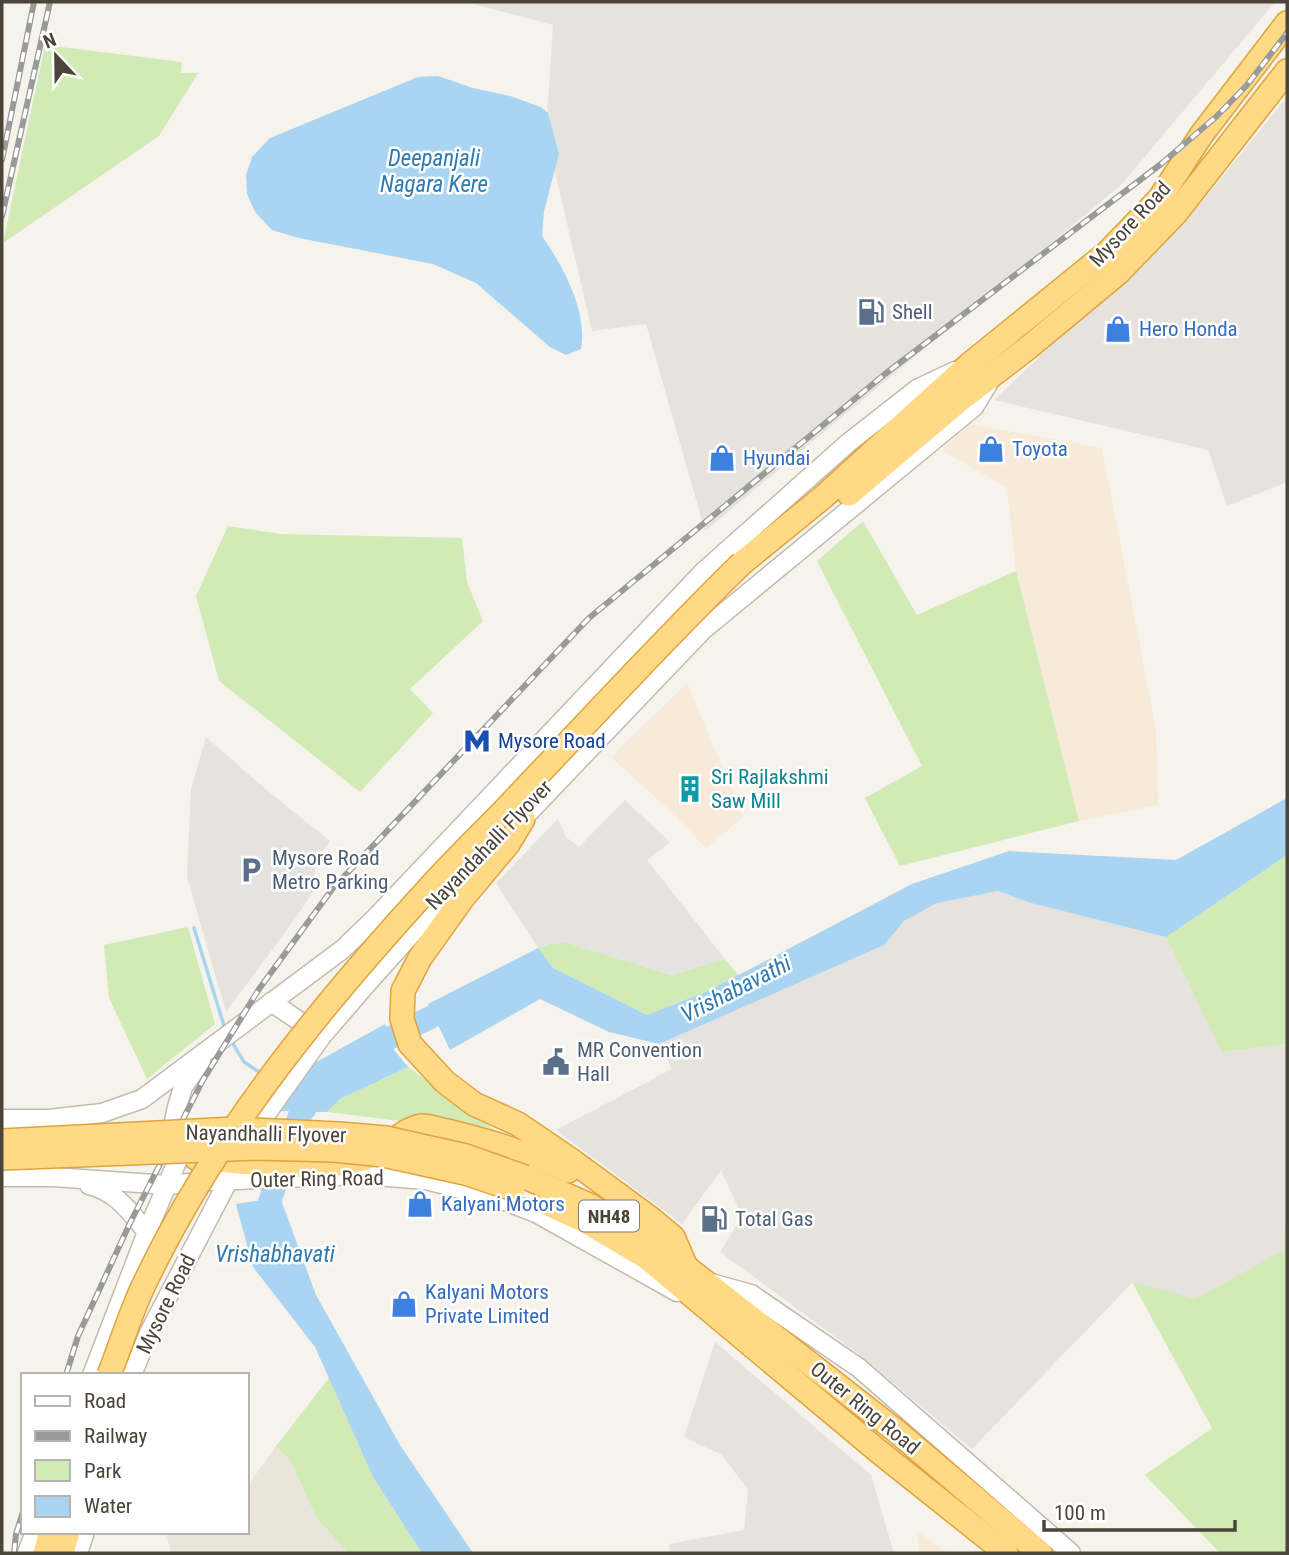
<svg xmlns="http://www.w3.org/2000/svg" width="1289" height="1555" viewBox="0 0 1289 1555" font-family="'Roboto Condensed',sans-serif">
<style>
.residential{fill:#eae5da}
.commercial{fill:#f7ead8}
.industrial{fill:#e6e2dd}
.green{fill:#d2eab5}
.parking{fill:#e5e3e0}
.water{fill:#a9d4f2}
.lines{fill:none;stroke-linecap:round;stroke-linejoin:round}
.stream{stroke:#a9d4f2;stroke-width:3.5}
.river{stroke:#a9d4f2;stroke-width:23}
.tertiary-casing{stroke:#c2bbae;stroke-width:21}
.trunk-casing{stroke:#e0a43c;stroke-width:26}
.tertiary{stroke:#fff;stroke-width:18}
.trunk{stroke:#ffd985;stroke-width:23}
.rail-casing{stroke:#9a9a9a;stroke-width:6}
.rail{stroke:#fff;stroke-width:3.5;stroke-dasharray:10;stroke-linecap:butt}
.trunk-bridge-casing{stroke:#e0a43c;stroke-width:26;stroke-linecap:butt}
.trunk-bridge{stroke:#ffd985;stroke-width:23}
.labels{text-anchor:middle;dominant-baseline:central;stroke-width:5;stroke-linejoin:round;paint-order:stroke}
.shield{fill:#fff;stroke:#817c74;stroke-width:2}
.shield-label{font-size:19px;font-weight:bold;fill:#4b4439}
.street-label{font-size:21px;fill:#4b4439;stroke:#fff}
.service-label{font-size:21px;fill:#4e5e75;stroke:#fff;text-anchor:start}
.shop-label{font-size:21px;fill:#366cbe;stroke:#fff;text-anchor:start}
.transit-label{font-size:21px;fill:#164399;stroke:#fff;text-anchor:start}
.culture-label{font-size:21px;fill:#0d838f;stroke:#fff;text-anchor:start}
.water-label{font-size:23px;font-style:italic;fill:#2e7ab2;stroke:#fff}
</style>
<rect width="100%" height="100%" fill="#f6f3ec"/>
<path class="residential" d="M 276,1446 L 290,1460 L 316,1517 L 348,1553 L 171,1553 L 166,1532 L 247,1532 L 247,1487 Z"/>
<g class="commercial">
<path d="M 969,424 L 1102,448 L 1156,729 L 1158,805 L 1079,821 L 1016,571 L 1007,487 L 942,451 Z"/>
<path d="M 687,683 L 743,817 L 706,848 L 675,815 L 611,757 Z"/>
<path d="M 917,1531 L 948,1553 L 919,1553 Z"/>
</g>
<g class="industrial">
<path d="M 466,2 L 1275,2 L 1121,185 L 705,531 L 646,324 L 592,331 L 546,133 L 553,25 Z"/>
<path d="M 1287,97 L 1287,482 L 1227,506 L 1209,452 L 1204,449 L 994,400 L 1202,202 Z"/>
<path d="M 998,891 L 1031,903 L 1166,937 L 1222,1052 L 1287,1044 L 1287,1191 L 1285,1250 L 1195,1299 L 1132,1283 L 972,1449 L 860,1355 L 720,1252 L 742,1216 L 721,1170 L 682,1224 L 556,1130 L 672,1069 L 659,1044 L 883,945 L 904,921 L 937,903 Z"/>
<path d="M 715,1342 L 871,1475 L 894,1553 L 670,1553 L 669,1544 L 744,1530 L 748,1490 L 722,1455 L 684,1437 Z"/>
</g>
<g class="green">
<path d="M 45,45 L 182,62 L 181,73 L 198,73 L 159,136 L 3,243 Z"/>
<path d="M 863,521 L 917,615 L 1016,571 L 1079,821 L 900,866 L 865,798 L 922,766 L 817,561 Z"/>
<path d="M 228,526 L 281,534 L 462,538 L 467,582 L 483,621 L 410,689 L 433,713 L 360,792 L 219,681 L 196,596 Z"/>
<path d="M 1287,855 L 1287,1044 L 1222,1052 L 1166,937 Z"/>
<path d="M 188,927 L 215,1024 L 147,1079 L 109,998 L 104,945 Z"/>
<path d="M 565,942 L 671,975 L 725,959 L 739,976 L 708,991 L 647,1015 L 553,968 L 538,948 L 549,944 Z"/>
<path d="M 408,1067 L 506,1138 L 441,1126 L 327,1112 L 340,1099 Z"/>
<path d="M 1287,1191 L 1287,1553 L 1220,1553 L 1145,1475 L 1212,1428 L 1132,1282 L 1195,1299 L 1284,1250 Z"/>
<path d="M 329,1378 L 373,1477 L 422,1553 L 348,1553 L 316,1517 L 290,1460 L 276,1446 Z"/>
</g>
<g class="parking">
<path d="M 206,737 L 269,792 L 330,841 L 315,862 L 315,888 L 300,912 L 226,1012 L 187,877 L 191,789 Z"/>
<path d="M 625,800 L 670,842 L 647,860 L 725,959 L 671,975 L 565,942 L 549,944 L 538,948 L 496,883 L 558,819 L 566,837 L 579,847 Z"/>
</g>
<g class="water">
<path d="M 438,76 L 473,88 L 510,96 L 541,107 L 548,113 L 559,154 L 544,211 L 542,236 C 563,266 588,312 581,349 L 566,355 L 550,347 L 476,283 L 433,264 L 299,238 L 272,230 L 255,212 L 247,194 L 246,175 L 252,157 L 270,138 L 418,77 Z"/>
<path d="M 1287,798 L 1287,855 L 1166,937 L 1031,903 L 998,891 L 937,903 L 904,921 L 884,945 L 659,1044 L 609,1032 L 540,999 L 450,1050 L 428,1004 L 538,948 L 553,968 L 647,1015 L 708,991 L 912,884 L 1009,851 L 1176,860 Z"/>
<path d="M 385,1024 L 394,1050 L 408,1067 L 340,1099 L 327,1112 L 277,1111 L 311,1065 Z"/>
<path d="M 280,1197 L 316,1295 L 400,1445 L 473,1553 L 422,1553 L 373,1477 L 315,1347 L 253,1267 L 236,1204 Z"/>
</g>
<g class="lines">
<g class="stream">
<path d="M 194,928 L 225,1029"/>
<path d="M 230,1039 L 244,1062 L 262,1074"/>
</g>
<g class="river">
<path d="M 362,1052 L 459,1003"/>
<path d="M 274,1227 L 266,1212 L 299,1117 L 320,1086"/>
</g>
<defs>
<g id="tertiary">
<path d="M 514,828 L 703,630 L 974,407 L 989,382"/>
<path d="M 271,1002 L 317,1033"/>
<path d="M 2,1119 L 49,1119 L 102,1113 L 142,1099 L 343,949 L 377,916 L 704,571 L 848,443 L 917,389 L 955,371"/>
<path d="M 2,1177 L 53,1177 L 168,1185 L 210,1181 L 363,1175 L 426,1180 L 500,1199 L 536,1213 L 677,1292"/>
<path d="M 89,1185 C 117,1192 129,1211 147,1232"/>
<path d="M 711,1283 L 751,1294 L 859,1368 L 1071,1553"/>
<path d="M 92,1375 L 147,1232 L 179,1157 L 174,1121 L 177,1107 L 183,1087 L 201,1062"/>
<path d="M 132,1375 L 149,1333 L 238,1162 L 267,1113 L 322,1036 L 365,986 L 459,881 L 489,853"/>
<path d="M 27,1553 L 35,1532"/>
<path d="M 78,1553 L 85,1532"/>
</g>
<g id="trunk">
<path d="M 849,494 L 961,399 L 1029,347 L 1118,273 L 1176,213 L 1287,71"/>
<path d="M 742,563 L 822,498 L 970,364 L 1107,253 L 1160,198 L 1202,134 L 1287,23"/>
<path d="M 523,819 L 508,844 L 462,899 L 420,958 L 403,991 L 402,1019 L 410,1044 L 445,1082 L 474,1104 L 518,1124 L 571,1160 L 650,1218 L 673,1237 L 686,1267"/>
<path d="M 196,1158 C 246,1162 318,1173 366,1158 C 386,1151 400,1130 421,1126 C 428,1125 439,1130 447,1131 C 488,1141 529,1153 568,1171"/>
<path d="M 525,1177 L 589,1205 L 635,1232 L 686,1267 L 896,1431 L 1040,1553"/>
<path d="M 548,1204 L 585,1221 L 646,1257 L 878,1451 L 1006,1553"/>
<path d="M 45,1553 L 51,1532"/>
<path d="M 62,1553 L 68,1532"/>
</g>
</defs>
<use href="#tertiary" class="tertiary-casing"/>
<use href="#trunk" class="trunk-casing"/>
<use href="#tertiary" class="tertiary"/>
<use href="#trunk" class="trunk"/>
<defs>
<g id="rail">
<path d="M 2,160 L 34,2"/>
<path d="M 2,216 L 50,2"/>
<path d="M 66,1375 L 78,1336 L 130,1223 L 203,1080 L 259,989 L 333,888 L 589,618 L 885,374 L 1161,164 L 1217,116 L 1247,85 L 1287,33"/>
<path d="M 14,1553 L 16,1534 L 23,1512"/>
</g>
</defs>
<use href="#rail" class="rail-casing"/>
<use href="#rail" class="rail"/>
<defs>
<g id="trunk-bridge">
<path d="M 2,1141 L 235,1129 L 339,1134 L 386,1138 L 466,1156 L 525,1177"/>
<path d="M 2,1158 L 257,1148 L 334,1150 L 383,1155 L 465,1173 L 513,1189"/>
<path d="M 109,1375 C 120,1347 129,1318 141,1291 C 211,1140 319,1008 430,887 C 457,857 487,829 515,799 C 590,720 664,639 742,563"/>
</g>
</defs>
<use href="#trunk-bridge" class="trunk-bridge-casing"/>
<use href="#trunk-bridge" class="trunk-bridge"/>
</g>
<defs>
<symbol id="fuel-bare" viewBox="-9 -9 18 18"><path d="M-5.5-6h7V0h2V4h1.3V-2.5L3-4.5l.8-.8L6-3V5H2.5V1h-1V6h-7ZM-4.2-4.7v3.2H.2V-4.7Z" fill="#5c6f8a" stroke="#fff" stroke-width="2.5" paint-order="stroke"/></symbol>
<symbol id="shop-bare" viewBox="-9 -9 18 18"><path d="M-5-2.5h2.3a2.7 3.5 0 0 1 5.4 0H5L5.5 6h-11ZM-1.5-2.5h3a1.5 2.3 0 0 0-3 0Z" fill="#3f7fe0" stroke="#fff" stroke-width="2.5" paint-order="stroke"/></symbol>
<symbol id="metro-bare" viewBox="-9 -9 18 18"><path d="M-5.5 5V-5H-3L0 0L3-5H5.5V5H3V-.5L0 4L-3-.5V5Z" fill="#1a4fb4" stroke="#fff" stroke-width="2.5" paint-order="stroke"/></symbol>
<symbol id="building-bare" viewBox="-9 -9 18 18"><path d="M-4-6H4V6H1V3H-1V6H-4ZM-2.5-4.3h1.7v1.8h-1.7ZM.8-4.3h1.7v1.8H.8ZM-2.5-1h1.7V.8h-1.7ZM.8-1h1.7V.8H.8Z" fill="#0f9aa8" stroke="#fff" stroke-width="2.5" paint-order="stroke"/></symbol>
<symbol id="parking-bare" viewBox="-9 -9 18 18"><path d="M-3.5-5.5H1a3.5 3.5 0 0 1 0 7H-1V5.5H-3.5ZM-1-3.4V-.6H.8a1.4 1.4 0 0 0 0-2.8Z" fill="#5c6f8a" stroke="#fff" stroke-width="2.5" paint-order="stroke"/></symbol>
<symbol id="civic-bare" viewBox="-9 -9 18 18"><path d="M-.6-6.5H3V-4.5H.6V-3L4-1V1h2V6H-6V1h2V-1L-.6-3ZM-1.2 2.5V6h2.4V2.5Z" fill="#5c6f8a" stroke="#fff" stroke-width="2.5" paint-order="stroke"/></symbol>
</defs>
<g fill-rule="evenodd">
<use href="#fuel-bare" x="852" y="293" width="38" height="38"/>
<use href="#shop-bare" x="1099" y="310" width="38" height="38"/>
<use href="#shop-bare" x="972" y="430" width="38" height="38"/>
<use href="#shop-bare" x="703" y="439" width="38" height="38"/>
<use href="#metro-bare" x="458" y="722" width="38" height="38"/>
<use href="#building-bare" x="671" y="770" width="38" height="38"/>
<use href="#parking-bare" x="232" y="851" width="38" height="38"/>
<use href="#civic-bare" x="537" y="1043" width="38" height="38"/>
<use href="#shop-bare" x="401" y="1185" width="38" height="38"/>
<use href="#fuel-bare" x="695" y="1200" width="38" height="38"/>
<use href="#shop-bare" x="385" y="1285" width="38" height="38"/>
</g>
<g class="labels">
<rect class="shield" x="579" y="1200.5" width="60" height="31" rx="5"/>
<g class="shield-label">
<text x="609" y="1216">NH48</text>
</g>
<g class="street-label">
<text transform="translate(1130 224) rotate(-47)">Mysore Road</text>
<text transform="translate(489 845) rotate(-46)">Nayandahalli Flyover</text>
<text transform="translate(266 1134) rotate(1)">Nayandhalli Flyover</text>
<text transform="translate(317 1179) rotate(-1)">Outer Ring Road</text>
<text transform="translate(166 1304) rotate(-64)">Mysore Road</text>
<text transform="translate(865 1408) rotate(39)">Outer Ring Road</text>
</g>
<g class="service-label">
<text x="892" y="312">Shell</text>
<text x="272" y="858">Mysore Road<tspan x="272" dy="24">Metro Parking</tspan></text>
<text x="577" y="1050">MR Convention<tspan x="577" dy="24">Hall</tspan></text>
<text x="735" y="1219">Total Gas</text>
</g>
<g class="shop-label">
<text x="1139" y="329">Hero Honda</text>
<text x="1012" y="449">Toyota</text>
<text x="743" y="458">Hyundai</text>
<text x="441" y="1204">Kalyani Motors</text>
<text x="425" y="1292">Kalyani Motors<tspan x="425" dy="24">Private Limited</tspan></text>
</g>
<g class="transit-label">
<text x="498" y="741">Mysore Road</text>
</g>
<g class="culture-label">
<text x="711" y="777">Sri Rajlakshmi<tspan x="711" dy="24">Saw Mill</tspan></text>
</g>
<g class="water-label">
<text x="434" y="158">Deepanjali<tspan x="434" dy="26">Nagara Kere</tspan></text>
<text transform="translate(736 989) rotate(-27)">Vrishabavathi</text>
<text x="275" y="1254">Vrishabhavati</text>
</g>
</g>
<rect width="1289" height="1555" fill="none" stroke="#4b4439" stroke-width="7"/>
<rect x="21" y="1373" width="228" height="161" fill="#ffffff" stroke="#b7b4b0" stroke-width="2"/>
<rect x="35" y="1396" width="35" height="10" fill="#ffffff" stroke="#b7b4b0" stroke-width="2"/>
<text x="84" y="1408" font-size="21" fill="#4b4439">Road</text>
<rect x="35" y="1431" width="35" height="10" fill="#9a9a9a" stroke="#b7b4b0" stroke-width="2"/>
<text x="84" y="1443" font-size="21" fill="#4b4439">Railway</text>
<rect x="35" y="1460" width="35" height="21" fill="#d2eab5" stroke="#b7b4b0" stroke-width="2"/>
<text x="84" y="1478" font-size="21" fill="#4b4439">Park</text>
<rect x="35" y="1496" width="35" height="21" fill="#a9d4f2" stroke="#b7b4b0" stroke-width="2"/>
<text x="84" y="1513" font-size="21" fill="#4b4439">Water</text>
<g transform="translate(56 56) rotate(338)" stroke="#ffffff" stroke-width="5" paint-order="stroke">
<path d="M0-5L12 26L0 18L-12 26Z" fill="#4b4439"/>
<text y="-10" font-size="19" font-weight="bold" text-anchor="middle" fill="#4b4439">N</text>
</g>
<path d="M1044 1520v10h191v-10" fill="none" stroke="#4b4439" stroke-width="3.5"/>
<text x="1054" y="1520" font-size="21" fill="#4b4439" stroke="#ffffff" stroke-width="5" paint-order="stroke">100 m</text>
</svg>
